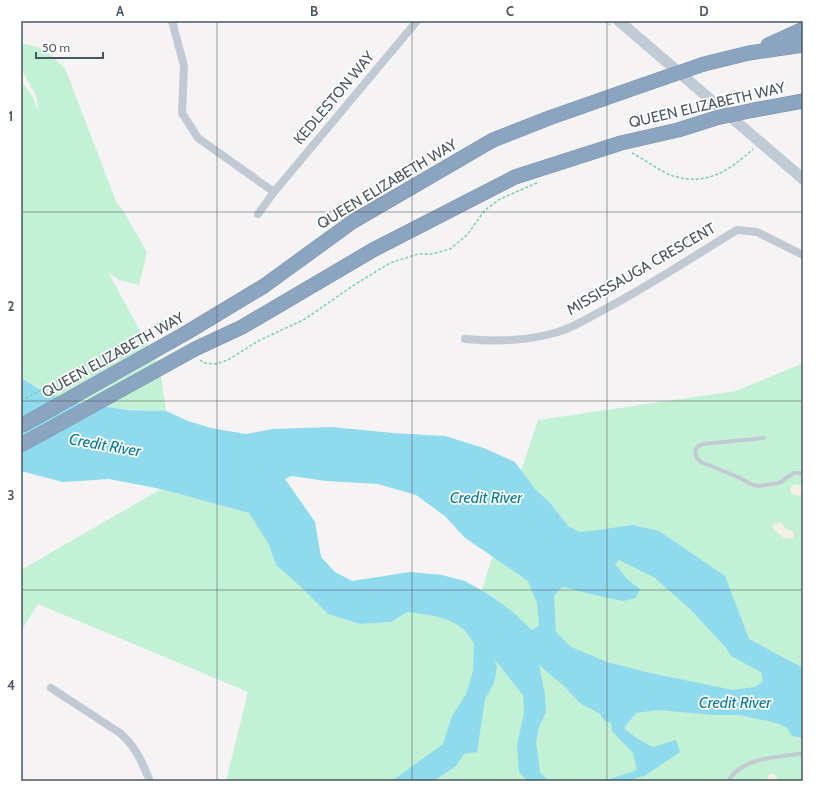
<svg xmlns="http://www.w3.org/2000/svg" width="824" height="802" viewBox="0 0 824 802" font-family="Cabin,sans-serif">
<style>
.green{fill:#c3f1d5}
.sand{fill:#f5f0e5}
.water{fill:#90daee;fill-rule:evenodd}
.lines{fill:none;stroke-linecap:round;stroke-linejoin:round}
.highway-casing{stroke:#7690ad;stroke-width:15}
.path{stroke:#7ad0a6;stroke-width:1.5;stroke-dasharray:3 2;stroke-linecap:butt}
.lane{stroke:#c1cad2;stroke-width:4}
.street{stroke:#c1cad2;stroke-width:8}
.secondary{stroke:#c1cbd6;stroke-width:11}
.highway{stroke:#8ba5c1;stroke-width:14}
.highway-bridge-casing{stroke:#7690ad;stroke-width:15;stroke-linecap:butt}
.highway-bridge{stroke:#8ba5c1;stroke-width:14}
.grid{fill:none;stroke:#4a5661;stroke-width:1;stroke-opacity:0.55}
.labels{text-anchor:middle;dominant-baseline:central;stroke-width:3.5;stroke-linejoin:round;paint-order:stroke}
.street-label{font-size:15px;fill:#4a5661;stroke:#fff}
.water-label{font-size:16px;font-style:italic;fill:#0c7c9b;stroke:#fff}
.neatline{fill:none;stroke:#4a5661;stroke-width:1.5}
.grid-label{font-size:13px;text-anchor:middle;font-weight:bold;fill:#4a5661}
</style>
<rect width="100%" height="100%" fill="#f5f3f3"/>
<g class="green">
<path d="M 21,43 L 42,48 L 65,68 L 117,204 L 122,209 L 147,252 L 139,285 L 119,280 L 108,272 L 160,368 L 166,411 C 126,409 79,408 42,391 C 35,387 28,382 21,378 L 21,80 L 32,96 L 39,112 L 36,95 L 21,69 Z"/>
<path d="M 803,363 L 803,781 L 226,781 L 248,692 L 38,604 L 21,631 L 21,570 L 161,489 L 250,513 L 268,543 L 276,565 L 300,586 L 328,614 L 360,624 L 391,622 L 407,611 C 423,613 447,616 460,626 C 463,628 465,632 467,634 L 538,420 L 736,391 Z"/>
</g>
<g class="sand">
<path d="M 803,483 L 803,493 L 798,496 L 792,494 L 790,490 L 792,485 L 795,484 L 801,486 Z"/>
<path d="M 780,522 L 786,529 L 794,532 L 794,537 C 785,540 783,538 778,533 C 776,531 774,530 772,527 L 773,525 Z"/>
<path d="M 772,773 L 776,776 L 778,781 L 765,781 L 768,778 L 768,775 Z"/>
</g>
<path class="water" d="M 21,378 L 42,391 L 74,402 L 129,410 L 166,411 L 188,421 L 211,428 L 246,434 L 273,429 L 332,427 L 393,433 L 445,436 L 484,448 L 515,462 L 535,489 L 550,503 L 569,527 L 580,532 L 592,531 L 632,525 L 659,531 L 725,576 L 749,639 L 803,668 L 803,738 L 792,736 L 787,728 L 777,723 L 739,715 L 714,715 L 658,710 L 636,713 L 624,728 C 633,736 642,742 653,747 L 676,740 L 680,752 L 646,775 L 628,781 L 527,781 L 519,772 L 517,745 L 524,713 L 523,695 L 494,659 L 497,667 L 494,683 L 485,699 L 477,752 L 464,754 L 456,766 L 434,781 L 392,781 L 443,744 L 452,716 L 466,694 L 473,671 L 474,643 C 469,637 465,629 459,626 C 444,616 425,614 407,612 L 391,622 L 360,624 L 328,614 L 300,586 L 276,565 L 268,543 L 249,513 L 161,489 L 109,479 L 63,482 L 21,471 ZM 291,476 L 326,481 L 378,484 L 416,495 L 446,517 L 464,537 L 528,581 L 537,603 L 539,626 L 532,630 L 514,613 L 491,596 L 465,581 L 442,575 L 410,572 L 352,581 L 335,572 L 321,557 L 315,522 L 285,479 ZM 619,560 L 655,578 L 692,611 L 726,648 L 731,656 L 761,672 L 763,681 L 755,687 L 733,690 L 650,673 L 607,662 L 571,647 L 556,632 L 554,596 L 560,589 L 564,587 L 590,594 L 623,601 L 636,598 L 640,589 L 627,579 L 615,564 ZM 539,665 L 564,686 L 581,704 L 599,713 L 605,721 L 611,723 L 612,731 L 633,753 L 637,770 L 610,779 L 549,781 L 540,772 L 536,742 L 539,727 L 546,712 L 545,695 Z"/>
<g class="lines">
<defs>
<g id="highway">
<path d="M 768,45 L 803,29"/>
<path d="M 704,64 L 749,53 L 803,45"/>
<path d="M 754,110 L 803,101"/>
<path d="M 186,333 L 264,286 L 352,222 L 493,140 L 549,118 L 643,85"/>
<path d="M 195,349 L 242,327 L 373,250 L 515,177 L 621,143 L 678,130"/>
</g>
</defs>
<use href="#highway" class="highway-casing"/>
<g class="path">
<path d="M 605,21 L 610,25"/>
<path d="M 632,153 C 644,159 661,172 673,176 C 707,186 729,171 753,149"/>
<path d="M 200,360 L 204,363 L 216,364 L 228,360 L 258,341 L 305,319 L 357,283 L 390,263 L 418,254 L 432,254 L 450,249 L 467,235 L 485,210 L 500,199 L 539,182"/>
<path d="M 21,401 L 172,316 L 177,326"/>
</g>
<g class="lane">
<path d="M 764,438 L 703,444 C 692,447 694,456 701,462 L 738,477 L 753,485 L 759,486 L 779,483 L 794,473 L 803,473"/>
<path d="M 728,781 C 743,756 778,758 803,753"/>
</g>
<g class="street">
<path d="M 172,21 L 184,66 L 182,113 L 198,138 L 274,192"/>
<path d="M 258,214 L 274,192 L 417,21"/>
<path d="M 465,339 C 496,342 528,341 558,332 C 575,327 592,316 607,308 C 652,284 694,256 737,230 L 757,232 L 803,255"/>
<path d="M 51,688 L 120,733 C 136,747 142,762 150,781"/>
</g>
<path class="secondary" d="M 619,21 L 803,179"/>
<use href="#highway" class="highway"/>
<defs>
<g id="highway-bridge">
<path d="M 643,85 L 704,64"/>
<path d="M 678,130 L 716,118 L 754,110"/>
<path d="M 21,426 L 186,333"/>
<path d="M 21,445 L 195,349"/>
</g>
</defs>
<use href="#highway-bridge" class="highway-bridge-casing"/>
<use href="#highway-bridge" class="highway-bridge"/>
</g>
<path class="grid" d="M 217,21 L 217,781M 412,21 L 412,781M 607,21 L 607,781M 21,212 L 803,212M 21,401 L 803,401M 21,590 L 803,590"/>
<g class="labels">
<g class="street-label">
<text transform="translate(334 98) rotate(-50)">KEDLESTON WAY</text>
<text transform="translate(707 105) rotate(-13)">QUEEN ELIZABETH WAY</text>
<text transform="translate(387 184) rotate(-31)">QUEEN ELIZABETH WAY</text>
<text transform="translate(641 269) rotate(-30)">MISSISSAUGA CRESCENT</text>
<text transform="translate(113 355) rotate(-29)">QUEEN ELIZABETH WAY</text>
</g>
<g class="water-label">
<text transform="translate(105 445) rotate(10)">Credit River</text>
<text x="486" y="497">Credit River</text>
<text x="735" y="702">Credit River</text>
</g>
</g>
<rect width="824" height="802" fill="none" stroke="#ffffff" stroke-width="44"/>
<path d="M36 52v6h67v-6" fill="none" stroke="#4a5661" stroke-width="2"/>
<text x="42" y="52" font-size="12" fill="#4a5661" stroke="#ffffff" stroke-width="3" paint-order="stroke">50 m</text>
<rect x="22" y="22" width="780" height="758" class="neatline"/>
<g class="grid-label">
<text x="120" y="16">A</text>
<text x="314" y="16">B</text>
<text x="510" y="16">C</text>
<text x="704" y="16">D</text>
<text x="11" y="121">1</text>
<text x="11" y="311">2</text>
<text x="11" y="500">3</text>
<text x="11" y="690">4</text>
</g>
</svg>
